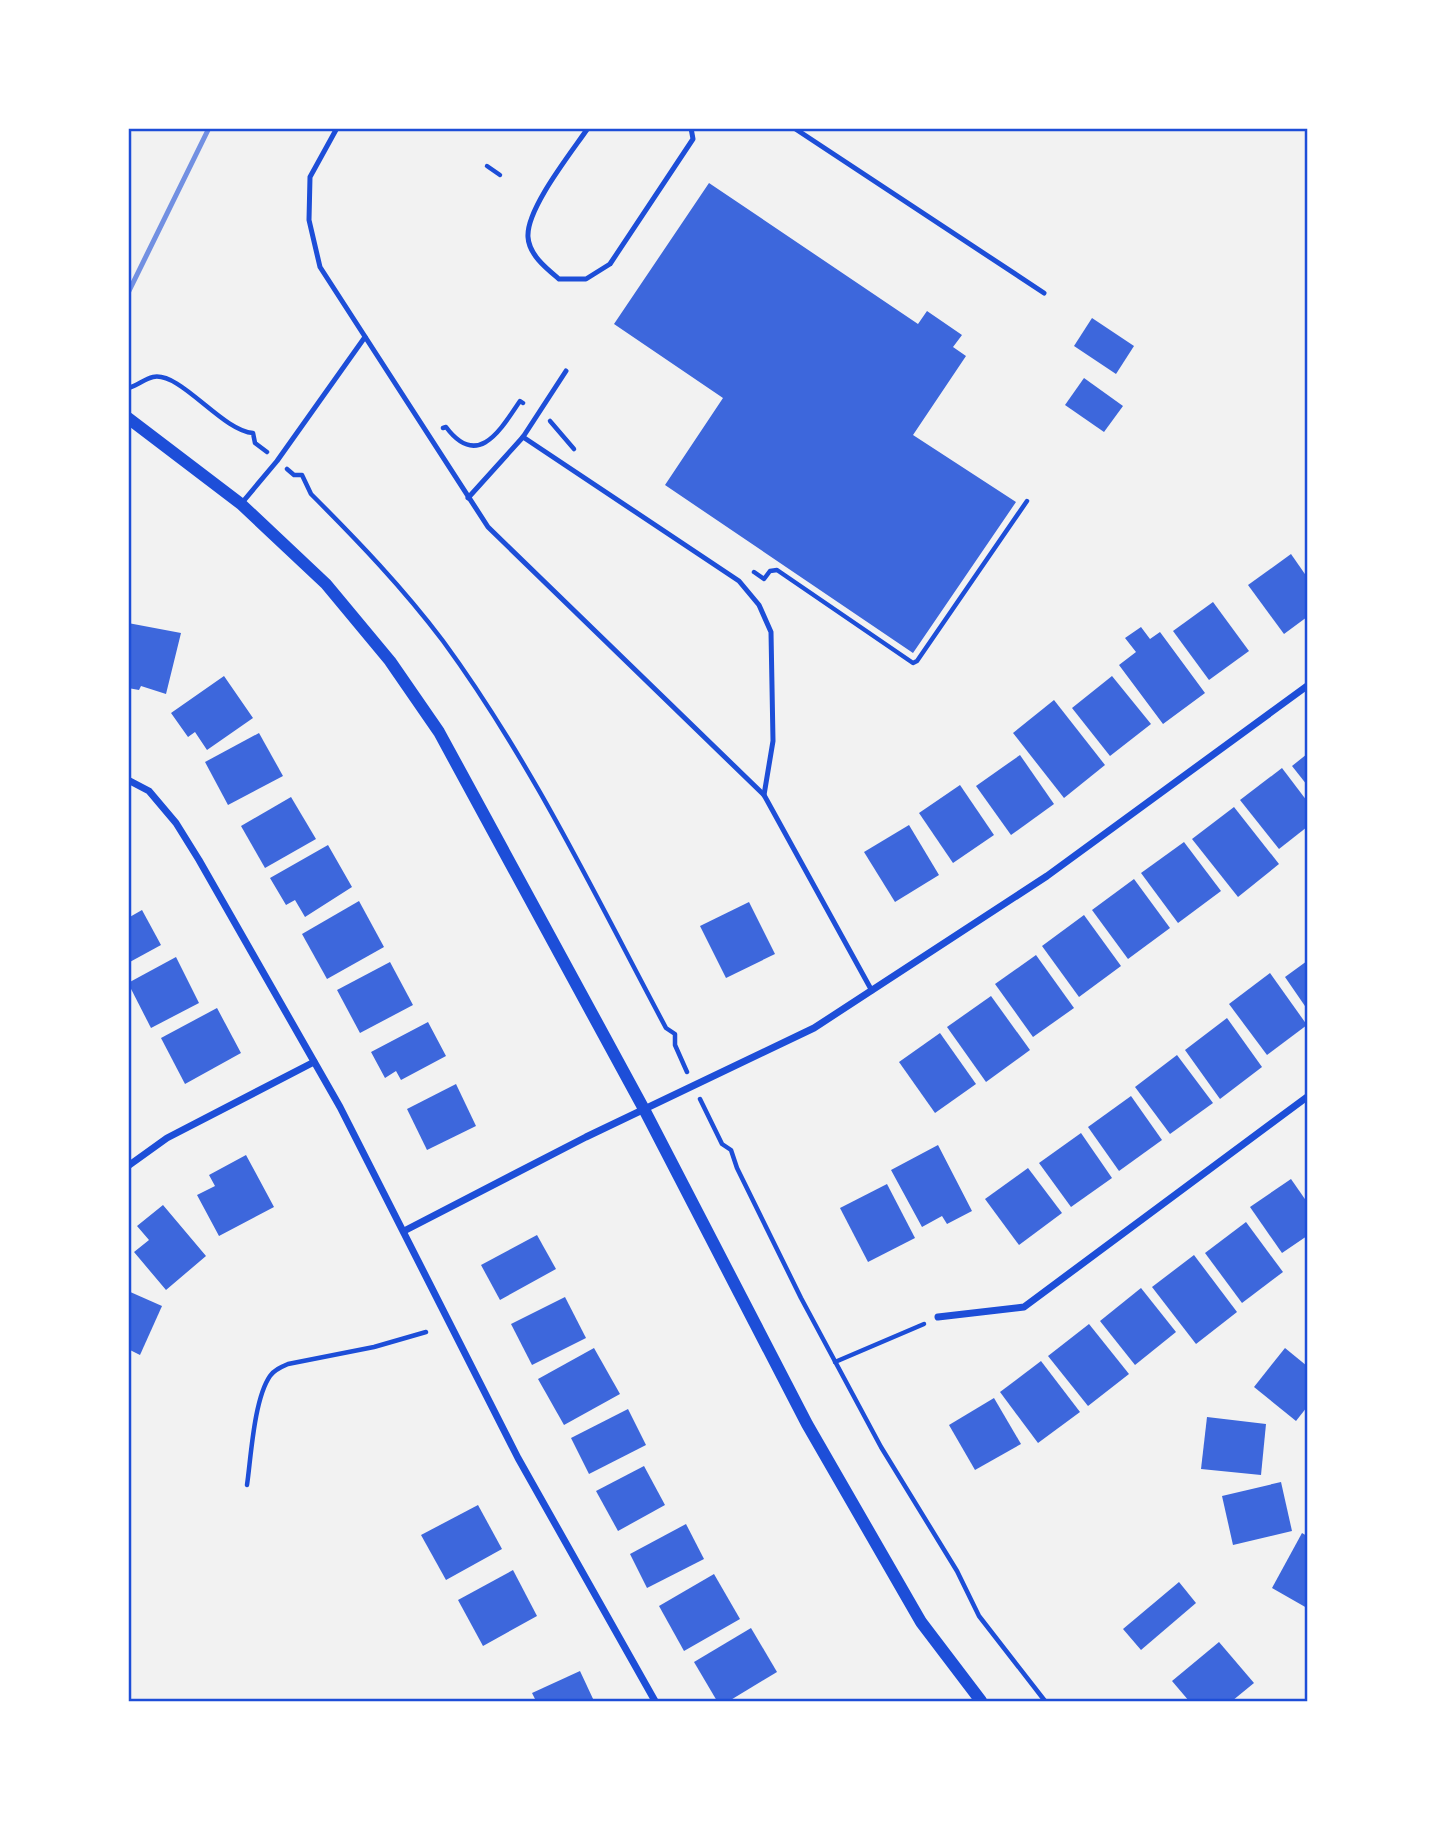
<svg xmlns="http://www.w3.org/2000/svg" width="1435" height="1829" viewBox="0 0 1435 1829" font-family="Georgia,serif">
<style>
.building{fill:#3d67dc}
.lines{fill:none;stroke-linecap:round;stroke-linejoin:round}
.path{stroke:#1d4ed8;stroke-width:4.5}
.service{stroke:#1d4ed8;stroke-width:5}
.minor{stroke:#1d4ed8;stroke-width:7}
.tertiary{stroke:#1d4ed8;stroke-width:12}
.rail{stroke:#7290e2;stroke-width:5}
.neatline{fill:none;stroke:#1d4ed8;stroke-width:2.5}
</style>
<rect width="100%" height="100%" fill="#f2f2f2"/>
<g class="building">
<path d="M 709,183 L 918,324 L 927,311 L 962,335 L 953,347 L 966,356 L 913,435 L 1016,502 L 913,653 L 665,485 L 723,398 L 614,324 Z"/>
<path d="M 1092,318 L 1134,346 L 1116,374 L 1074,346 Z"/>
<path d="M 1084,378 L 1123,406 L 1104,432 L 1065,405 Z"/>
<path d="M 1291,554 L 1307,577 L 1307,617 L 1284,634 L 1248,585 Z"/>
<path d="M 1213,602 L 1249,651 L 1209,680 L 1173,631 Z"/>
<path d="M 128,623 L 181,633 L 166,694 L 141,686 L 139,690 L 128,688 Z"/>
<path d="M 1141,627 L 1150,639 L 1160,632 L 1205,693 L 1163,724 L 1119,665 L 1136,652 L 1125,638 Z"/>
<path d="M 224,676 L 253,718 L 207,750 L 195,732 L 188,737 L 171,713 Z"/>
<path d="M 1112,676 L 1151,724 L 1110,756 L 1072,708 Z"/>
<path d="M 1054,700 L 1105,765 L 1064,798 L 1013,733 Z"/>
<path d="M 259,733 L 283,776 L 228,805 L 205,762 Z"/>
<path d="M 1307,754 L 1307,785 L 1292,766 Z"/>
<path d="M 1020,755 L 1054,804 L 1011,835 L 976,786 Z"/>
<path d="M 1282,768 L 1307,801 L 1307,827 L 1279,849 L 1240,800 Z"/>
<path d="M 960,785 L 994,835 L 953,863 L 919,813 Z"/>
<path d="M 291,797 L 316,839 L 265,868 L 241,826 Z"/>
<path d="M 1234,807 L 1279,864 L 1238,897 L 1192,839 Z"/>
<path d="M 909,825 L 939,875 L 895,902 L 864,852 Z"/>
<path d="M 1184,842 L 1221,891 L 1178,923 L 1141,873 Z"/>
<path d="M 328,845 L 352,887 L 305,917 L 295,900 L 286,905 L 270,878 Z"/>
<path d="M 1134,879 L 1170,928 L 1128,959 L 1092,910 Z"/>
<path d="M 359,901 L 384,947 L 327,979 L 302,934 Z"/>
<path d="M 749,902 L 775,954 L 726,978 L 700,926 Z"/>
<path d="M 142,910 L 161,945 L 128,963 L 128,918 Z"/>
<path d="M 1084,915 L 1121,966 L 1079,997 L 1042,946 Z"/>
<path d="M 1036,955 L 1074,1008 L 1033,1037 L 995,984 Z"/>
<path d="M 176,957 L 199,1003 L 151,1028 L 128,983 Z"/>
<path d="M 1307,961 L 1307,1009 L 1285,977 Z"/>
<path d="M 390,962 L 413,1005 L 360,1033 L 337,990 Z"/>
<path d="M 1270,973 L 1307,1025 L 1267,1055 L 1229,1004 Z"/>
<path d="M 991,996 L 1030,1050 L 986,1082 L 947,1027 Z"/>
<path d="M 217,1008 L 241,1053 L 185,1084 L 161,1038 Z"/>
<path d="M 1227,1018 L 1262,1067 L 1220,1099 L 1185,1050 Z"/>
<path d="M 428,1022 L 446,1056 L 401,1080 L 396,1071 L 385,1078 L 371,1052 Z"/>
<path d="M 940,1033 L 976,1084 L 935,1113 L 899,1062 Z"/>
<path d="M 1177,1055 L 1213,1103 L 1170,1134 L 1135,1087 Z"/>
<path d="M 456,1084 L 476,1126 L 427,1150 L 407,1109 Z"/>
<path d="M 1131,1096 L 1162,1140 L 1119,1171 L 1088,1127 Z"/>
<path d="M 1081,1133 L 1112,1178 L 1071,1207 L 1039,1163 Z"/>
<path d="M 938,1145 L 972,1211 L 947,1224 L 942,1216 L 922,1227 L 891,1170 Z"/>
<path d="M 246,1155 L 274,1207 L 219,1236 L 197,1195 L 215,1186 L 209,1175 Z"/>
<path d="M 1028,1168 L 1062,1213 L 1019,1245 L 985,1199 Z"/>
<path d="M 1291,1179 L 1307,1202 L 1307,1236 L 1282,1253 L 1250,1207 Z"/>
<path d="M 887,1184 L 915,1238 L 868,1262 L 840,1208 Z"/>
<path d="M 163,1205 L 206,1256 L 166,1290 L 134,1252 L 149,1240 L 137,1226 Z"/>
<path d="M 1246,1222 L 1283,1272 L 1242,1303 L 1205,1253 Z"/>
<path d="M 537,1235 L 556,1269 L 500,1300 L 481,1265 Z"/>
<path d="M 1194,1255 L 1237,1312 L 1196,1344 L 1152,1287 Z"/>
<path d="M 1141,1288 L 1176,1332 L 1135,1365 L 1100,1321 Z"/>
<path d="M 128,1291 L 162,1306 L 140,1355 L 128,1349 Z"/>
<path d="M 565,1297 L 586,1338 L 532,1365 L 511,1324 Z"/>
<path d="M 1089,1324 L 1129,1374 L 1088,1406 L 1048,1356 Z"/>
<path d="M 594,1348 L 620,1394 L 564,1425 L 538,1379 Z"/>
<path d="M 1285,1348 L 1307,1366 L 1307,1407 L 1296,1421 L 1254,1387 Z"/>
<path d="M 1041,1361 L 1080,1412 L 1038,1443 L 1000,1392 Z"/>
<path d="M 994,1398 L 1021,1444 L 975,1470 L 949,1425 Z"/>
<path d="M 628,1409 L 646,1445 L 589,1474 L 571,1438 Z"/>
<path d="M 1207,1417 L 1266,1424 L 1261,1475 L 1201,1469 Z"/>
<path d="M 644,1466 L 665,1505 L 618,1531 L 596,1491 Z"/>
<path d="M 1281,1482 L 1292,1531 L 1233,1545 L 1222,1496 Z"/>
<path d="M 478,1505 L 502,1549 L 446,1580 L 421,1535 Z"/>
<path d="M 686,1524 L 704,1559 L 647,1588 L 630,1554 Z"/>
<path d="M 1302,1533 L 1307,1536 L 1307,1608 L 1272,1588 Z"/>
<path d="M 513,1570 L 537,1616 L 483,1646 L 458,1600 Z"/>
<path d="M 714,1574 L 740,1619 L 684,1651 L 659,1606 Z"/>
<path d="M 1179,1582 L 1196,1603 L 1141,1650 L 1123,1629 Z"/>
<path d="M 751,1628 L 777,1672 L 729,1701 L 717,1701 L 694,1662 Z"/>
<path d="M 1219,1642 L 1254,1683 L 1232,1701 L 1189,1701 L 1172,1681 Z"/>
<path d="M 580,1671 L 594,1701 L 536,1701 L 532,1693 Z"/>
</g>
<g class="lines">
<g class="path">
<path d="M 487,166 L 500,175"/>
<path d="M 128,388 C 137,386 144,379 153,377 C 180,371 222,431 253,433 L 255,443 L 267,452"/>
<path d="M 550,421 L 574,449"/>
<path d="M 443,428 L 446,427 C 478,470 501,429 520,401 L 523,403"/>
<path d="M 287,469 L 294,475 L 302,475 L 311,494 C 358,541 403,588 443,641 C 531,761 596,897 666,1028 L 675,1034 L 675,1045 L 687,1072"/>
<path d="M 754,572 L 764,579 L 770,571 L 777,570 L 913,663 L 917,661 L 1027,501"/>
<path d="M 700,1099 L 722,1144 L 731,1150 L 737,1168 L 801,1298 L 881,1447 L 957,1571 L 979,1616 L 1045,1701"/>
<path d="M 835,1362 L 924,1324"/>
<path d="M 247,1485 C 251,1457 254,1399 270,1376 C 274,1370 281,1367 288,1364 L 374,1347 L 426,1332"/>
</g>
<g class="service">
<path d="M 337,128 L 310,177 L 309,220 L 320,267 L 488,527 L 764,795 L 872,991"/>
<path d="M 588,128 C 571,153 526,209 528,237 C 529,255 547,269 559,279 L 586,279 L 610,264 L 693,139 L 691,128"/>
<path d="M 794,128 L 1044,293"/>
<path d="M 523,437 L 739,581 L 759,605 L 771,632 L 773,741 L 764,795"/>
<path d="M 468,498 L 523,437 L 566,371"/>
<path d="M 241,504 L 277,461 L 365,337"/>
</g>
<g class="minor">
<path d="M 128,780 L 149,791 L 176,823 L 199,860 L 340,1107 L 518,1458 L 655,1701"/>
<path d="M 128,1166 L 167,1138 L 314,1062"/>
<path d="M 404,1231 L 586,1137 L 814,1028 L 1047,876 L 1307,686"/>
<path d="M 938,1317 L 1024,1307 L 1307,1097"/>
</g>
<path class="tertiary" d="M 128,418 L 241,504 L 326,584 L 390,661 L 439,732 L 645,1111 L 807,1424 L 921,1622 L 981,1701"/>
<path class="rail" d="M 128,293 L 209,128"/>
</g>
<rect width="1435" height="1829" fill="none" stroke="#ffffff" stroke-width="259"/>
<rect x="130" y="130" width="1176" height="1570" class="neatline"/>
</svg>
